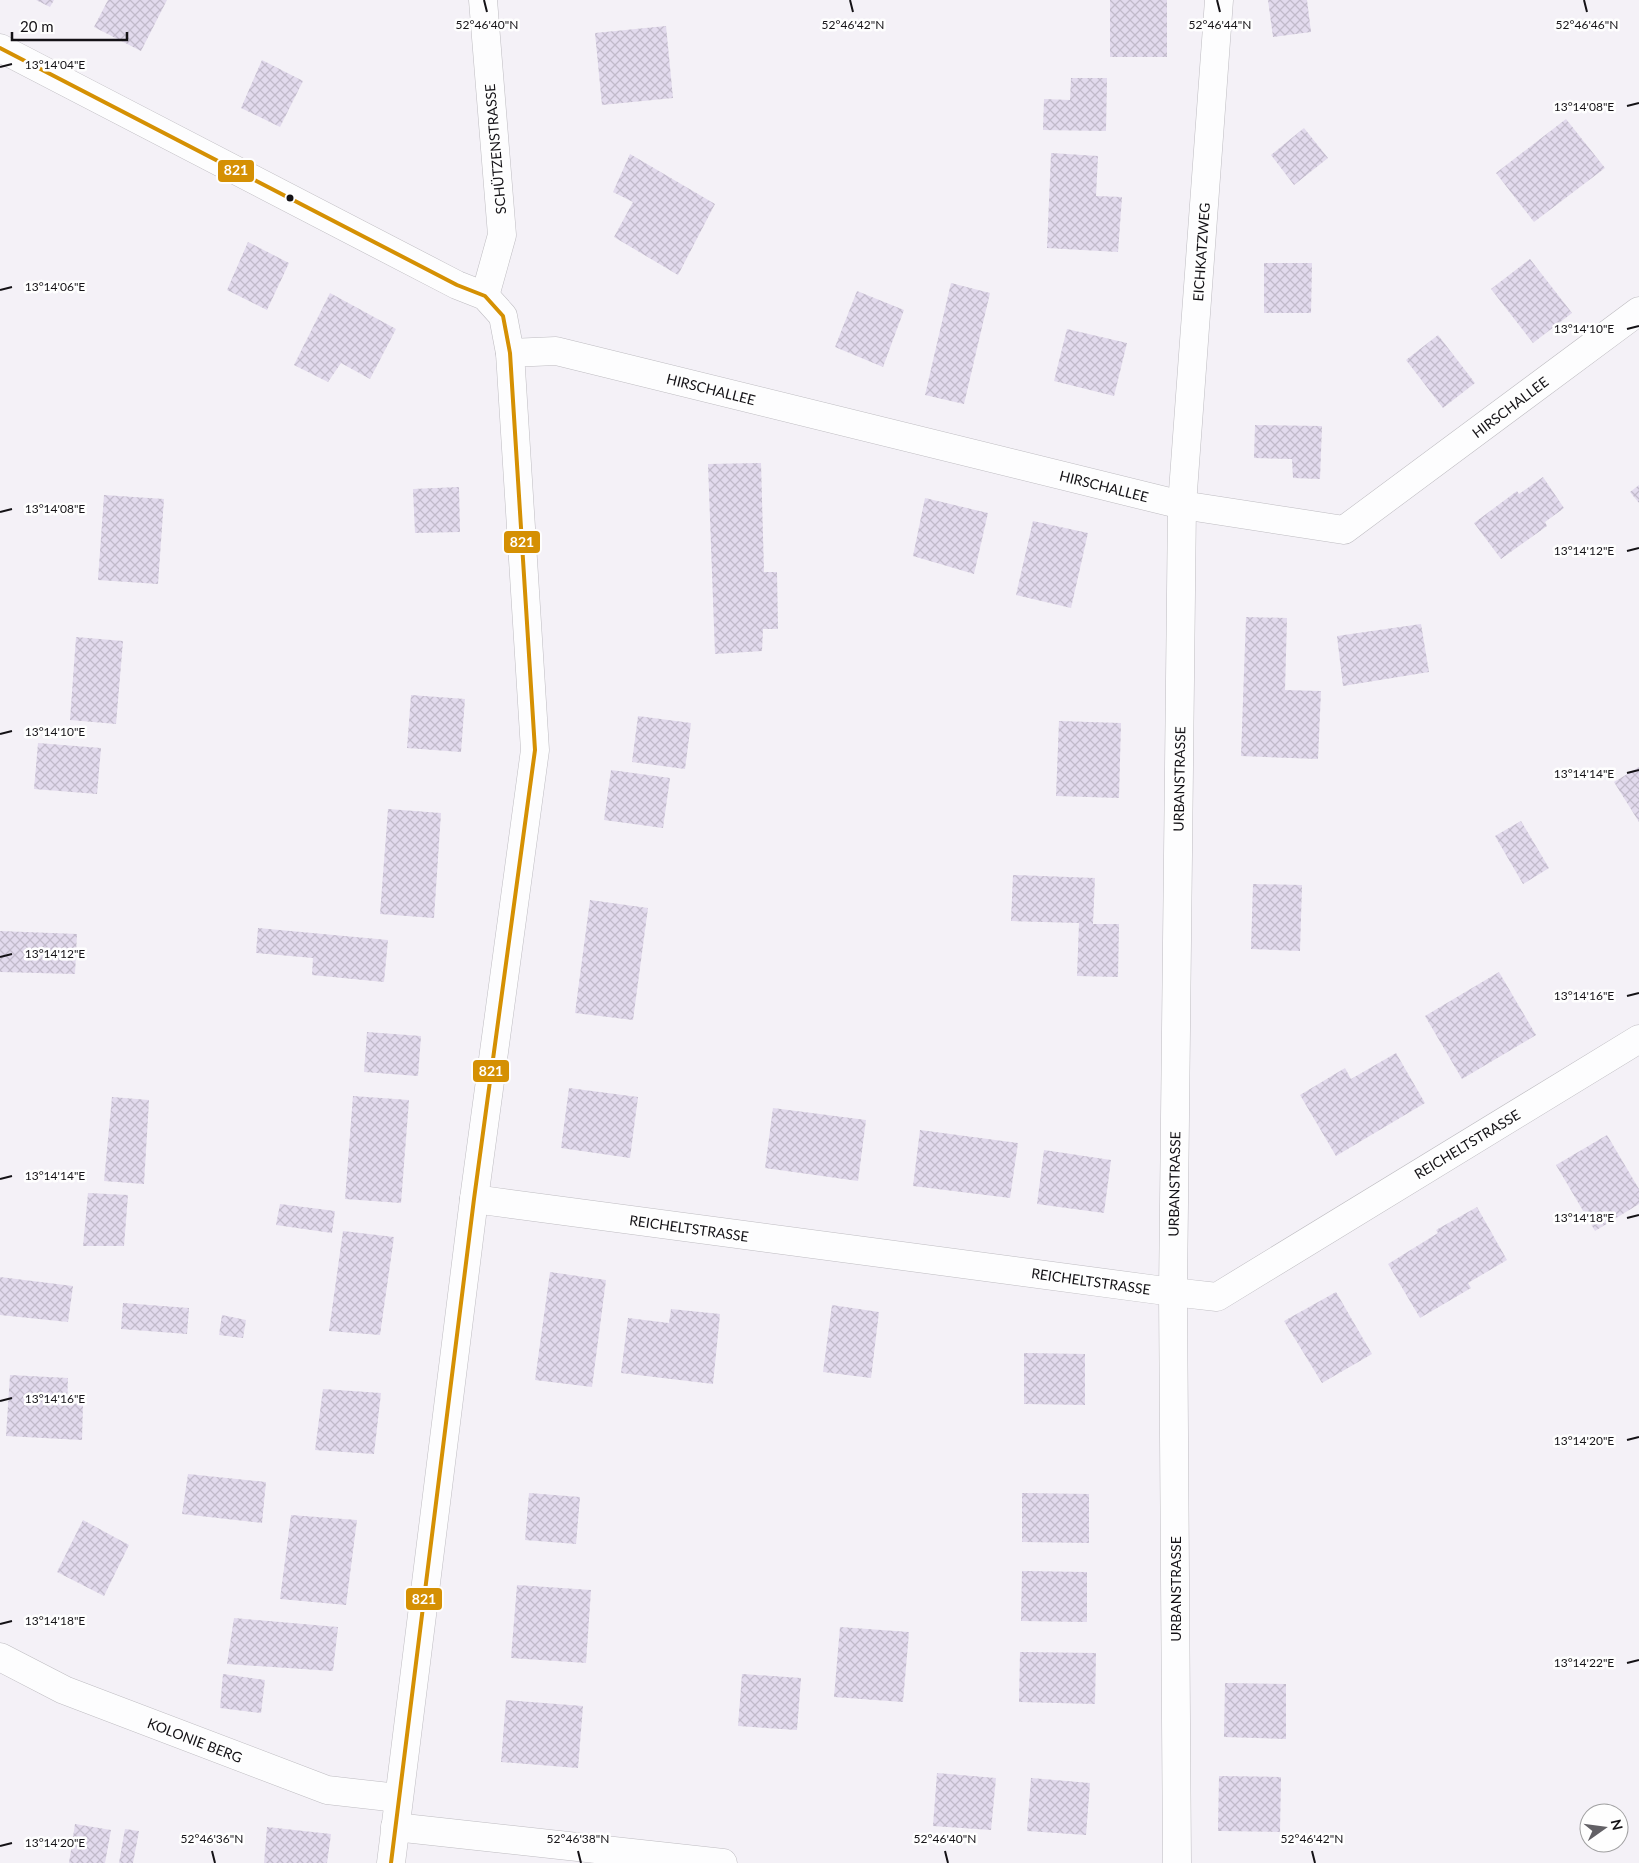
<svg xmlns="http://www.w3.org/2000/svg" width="1639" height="1863" viewBox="0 0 1639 1863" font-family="Lato,sans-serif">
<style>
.building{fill:url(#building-cross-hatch)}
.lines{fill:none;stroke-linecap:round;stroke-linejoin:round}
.minor-casing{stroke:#bebcc1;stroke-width:29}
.minor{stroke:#fdfdfe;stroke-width:28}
.bus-1-casing{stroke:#fefefe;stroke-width:8}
.bus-1{stroke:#d59003;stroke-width:4}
.ticks{fill:none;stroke:#141216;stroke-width:2}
.bus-dot{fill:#141216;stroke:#fefefe;stroke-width:2}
.labels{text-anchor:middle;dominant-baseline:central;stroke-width:5;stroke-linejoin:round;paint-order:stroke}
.street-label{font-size:14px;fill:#141216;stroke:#fefefe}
.ticks-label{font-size:12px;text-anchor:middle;fill:#141216;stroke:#fefefe;stroke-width:5;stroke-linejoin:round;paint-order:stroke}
.line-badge{stroke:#fefefe;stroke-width:2}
.badge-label{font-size:14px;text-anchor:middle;font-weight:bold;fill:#fff}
</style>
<defs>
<pattern id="building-cross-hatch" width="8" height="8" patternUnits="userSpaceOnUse" patternTransform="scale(1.25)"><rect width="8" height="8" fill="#e2daed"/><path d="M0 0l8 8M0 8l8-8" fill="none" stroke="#c1baca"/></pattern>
</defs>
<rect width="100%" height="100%" fill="#f4f1f7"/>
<g class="building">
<path d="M 36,0 L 54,0 L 50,7 Z"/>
<path d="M 108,0 L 167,0 L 141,51 L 94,27 Z"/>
<rect x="1110" y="0" width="57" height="57"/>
<path d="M 1268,0 L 1307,0 L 1311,32 L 1273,37 Z"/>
<path d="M 666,26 L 673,98 L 602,105 L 595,33 Z"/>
<path d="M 262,60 L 303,81 L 280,127 L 241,108 Z"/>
<path d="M 1071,78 L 1107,78 L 1106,131 L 1043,130 L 1044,99 L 1070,100 Z"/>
<path d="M 1566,119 L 1605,168 L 1534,222 L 1496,173 Z"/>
<path d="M 1304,128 L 1328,158 L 1294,185 L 1271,155 Z"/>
<path d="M 1051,153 L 1098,156 L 1096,196 L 1122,197 L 1118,252 L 1047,248 Z"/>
<path d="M 630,154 L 715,204 L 678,275 L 614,237 L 633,202 L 613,192 Z"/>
<path d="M 248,242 L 289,263 L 267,310 L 227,290 Z"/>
<path d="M 1530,259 L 1572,313 L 1533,343 L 1491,289 Z"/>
<path d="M 1264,263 L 1312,263 L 1311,313 L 1264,313 Z"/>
<path d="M 951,283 L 990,293 L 964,404 L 925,395 Z"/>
<path d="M 857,291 L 904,310 L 883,367 L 835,347 Z"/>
<path d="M 330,293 L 396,329 L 370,379 L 341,363 L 328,382 L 294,365 Z"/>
<path d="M 1067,329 L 1127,343 L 1114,396 L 1054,381 Z"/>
<path d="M 1438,335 L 1475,383 L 1443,408 L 1406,360 Z"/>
<path d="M 1255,425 L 1322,426 L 1320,479 L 1293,478 L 1292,459 L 1254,458 Z"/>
<path d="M 761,463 L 764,572 L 777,572 L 778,629 L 763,629 L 762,651 L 715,654 L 708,464 Z"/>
<path d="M 1543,477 L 1564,508 L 1545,522 L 1547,526 L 1501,559 L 1474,523 L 1517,491 L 1519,494 Z"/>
<path d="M 1639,485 L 1639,503 L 1630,492 Z"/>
<path d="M 459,487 L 460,532 L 415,533 L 413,489 Z"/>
<path d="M 104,495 L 164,499 L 158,584 L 98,580 Z"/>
<path d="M 925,498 L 988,513 L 974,574 L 913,556 Z"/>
<path d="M 1033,521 L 1088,533 L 1071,608 L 1016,595 Z"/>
<path d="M 1246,617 L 1287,618 L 1285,690 L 1321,691 L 1318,759 L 1241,756 Z"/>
<path d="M 1421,624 L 1429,672 L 1343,686 L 1337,636 Z"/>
<path d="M 76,637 L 123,641 L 116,724 L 70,720 Z"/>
<path d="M 411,695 L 465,699 L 461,752 L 407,748 Z"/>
<path d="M 638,716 L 691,723 L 685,769 L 632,762 Z"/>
<path d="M 1059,721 L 1121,723 L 1119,798 L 1056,796 Z"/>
<path d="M 38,743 L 101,748 L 97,794 L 34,789 Z"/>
<path d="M 1639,767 L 1639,822 L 1614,782 Z"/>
<path d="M 611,770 L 670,778 L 663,828 L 604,820 Z"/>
<path d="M 388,809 L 441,813 L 434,918 L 380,914 Z"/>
<path d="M 1521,821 L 1549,868 L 1523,884 L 1495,836 Z"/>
<path d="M 1013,875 L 1095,878 L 1093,924 L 1119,924 L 1118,977 L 1077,976 L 1079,923 L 1011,921 Z"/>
<path d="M 1253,884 L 1302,885 L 1300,951 L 1251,949 Z"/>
<path d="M 590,900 L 648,908 L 633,1020 L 575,1013 Z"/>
<path d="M 258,928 L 388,940 L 384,982 L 312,975 L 313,958 L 256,953 Z"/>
<path d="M 0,931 L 77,934 L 75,974 L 0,972 Z"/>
<path d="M 1499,972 L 1536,1035 L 1462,1079 L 1425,1016 Z"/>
<path d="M 367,1032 L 421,1036 L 418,1076 L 364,1072 Z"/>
<path d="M 1396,1053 L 1425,1103 L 1336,1156 L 1300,1095 L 1345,1068 L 1351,1079 Z"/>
<path d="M 569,1088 L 638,1097 L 630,1158 L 561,1148 Z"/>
<path d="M 353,1096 L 409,1100 L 401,1203 L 345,1199 Z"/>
<path d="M 112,1097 L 149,1100 L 144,1184 L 104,1181 Z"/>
<path d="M 773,1108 L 866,1120 L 858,1181 L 765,1168 Z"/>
<path d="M 920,1130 L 1018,1143 L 1010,1198 L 913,1186 Z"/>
<path d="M 1607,1135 L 1639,1189 L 1639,1204 L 1595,1231 L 1556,1165 Z"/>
<path d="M 1044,1150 L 1111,1160 L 1104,1213 L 1037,1204 Z"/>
<path d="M 88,1193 L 128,1195 L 124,1246 L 83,1246 Z"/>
<path d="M 280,1204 L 335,1211 L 332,1233 L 276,1225 Z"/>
<path d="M 1477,1207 L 1507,1260 L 1468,1283 L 1471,1288 L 1420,1318 L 1388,1264 L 1438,1233 L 1436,1230 Z"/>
<path d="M 343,1231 L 394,1237 L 380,1335 L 329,1331 Z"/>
<path d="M 550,1272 L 606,1280 L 592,1387 L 535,1380 Z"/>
<path d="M 0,1277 L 73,1286 L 68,1322 L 0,1315 Z"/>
<path d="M 1336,1292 L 1372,1354 L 1322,1383 L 1284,1321 Z"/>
<path d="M 123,1303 L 189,1308 L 187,1334 L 121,1329 Z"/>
<path d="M 832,1305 L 879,1312 L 871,1378 L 823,1372 Z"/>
<path d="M 671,1309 L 720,1314 L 713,1384 L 621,1373 L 628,1318 L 669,1323 Z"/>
<path d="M 222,1315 L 246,1320 L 243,1338 L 219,1335 Z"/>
<path d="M 1024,1353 L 1085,1354 L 1085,1405 L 1024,1404 Z"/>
<path d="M 10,1375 L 68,1378 L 67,1403 L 83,1404 L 82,1440 L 6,1436 Z"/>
<path d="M 323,1389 L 381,1393 L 374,1454 L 315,1450 Z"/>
<path d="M 188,1474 L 266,1482 L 262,1523 L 182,1514 Z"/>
<path d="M 529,1493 L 580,1497 L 576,1544 L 525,1540 Z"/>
<path d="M 1022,1493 L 1089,1494 L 1089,1543 L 1022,1542 Z"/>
<path d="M 291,1515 L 357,1520 L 346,1605 L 280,1599 Z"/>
<path d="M 83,1520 L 129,1545 L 104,1596 L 57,1572 Z"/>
<path d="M 1022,1571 L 1087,1572 L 1087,1622 L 1021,1621 Z"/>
<path d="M 517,1585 L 591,1590 L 586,1663 L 511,1658 Z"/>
<path d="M 234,1618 L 338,1627 L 333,1671 L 227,1664 Z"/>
<path d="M 840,1627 L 909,1632 L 903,1702 L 834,1697 Z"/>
<path d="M 1020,1652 L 1096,1653 L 1095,1704 L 1019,1702 Z"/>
<path d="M 223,1674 L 265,1680 L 261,1713 L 220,1708 Z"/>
<path d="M 742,1674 L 801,1678 L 797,1730 L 738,1726 Z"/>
<path d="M 1225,1683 L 1286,1684 L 1286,1739 L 1224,1737 Z"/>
<path d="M 506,1700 L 583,1706 L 578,1768 L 501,1762 Z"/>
<path d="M 937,1773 L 996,1778 L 991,1830 L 933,1826 Z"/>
<path d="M 1219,1776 L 1281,1777 L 1280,1832 L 1218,1831 Z"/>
<path d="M 1031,1778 L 1090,1783 L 1086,1835 L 1027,1831 Z"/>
<path d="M 75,1824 L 111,1830 L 105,1863 L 69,1863 Z"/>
<path d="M 267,1827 L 331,1834 L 327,1863 L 264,1863 Z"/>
<path d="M 125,1829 L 139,1831 L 133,1863 L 119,1863 Z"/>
</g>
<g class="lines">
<defs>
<g id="minor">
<path d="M 483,0 L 502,235 L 485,296"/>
<path d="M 0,48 L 457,285 L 485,296 L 503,316 L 510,353 L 535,750 L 474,1199 L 391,1863"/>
<path d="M 510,353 L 556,351 L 1182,505 L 1344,530 L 1639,311"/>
<path d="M 474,1199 L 1173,1292 L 1217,1297 L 1639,1039"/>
<path d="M 0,1657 L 64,1690 L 327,1790 L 398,1798"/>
<path d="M 395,1827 L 723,1863"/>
<path d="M 1177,1863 L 1173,1292 L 1182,505 L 1219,0"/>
</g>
</defs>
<use href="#minor" class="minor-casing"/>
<use href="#minor" class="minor"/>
<defs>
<path id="bus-1" d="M 0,48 L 457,285 L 485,296 L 503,316 L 510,353 L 535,750 L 474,1199 L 391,1863"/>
</defs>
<use href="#bus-1" class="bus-1-casing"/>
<use href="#bus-1" class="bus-1"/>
</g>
<path class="ticks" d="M 484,0 L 487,12M 850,0 L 853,12M 1217,0 L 1220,12M 1584,0 L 1587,12M 0,67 L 12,64M 1627,106 L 1639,103M 0,290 L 12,287M 1627,329 L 1639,326M 0,512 L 12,509M 1627,551 L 1639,548M 0,734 L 12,731M 1627,773 L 1639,770M 0,957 L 12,954M 1627,996 L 1639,993M 0,1179 L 12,1176M 1627,1218 L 1639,1215M 0,1401 L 12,1398M 1627,1440 L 1639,1437M 0,1624 L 12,1621M 1627,1663 L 1639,1660M 0,1846 L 12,1843M 212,1851 L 215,1863M 578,1851 L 581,1863M 945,1851 L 948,1863M 1312,1851 L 1315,1863"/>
<circle class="bus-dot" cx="290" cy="198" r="4.5"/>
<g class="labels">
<g class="street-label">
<text transform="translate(495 149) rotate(-95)">SCHÜTZENSTRASSE</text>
<text transform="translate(1201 252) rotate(-86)">EICHKATZWEG</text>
<text transform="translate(711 389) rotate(14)">HIRSCHALLEE</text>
<text transform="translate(1510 407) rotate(-37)">HIRSCHALLEE</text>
<text transform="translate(1104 486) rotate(14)">HIRSCHALLEE</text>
<text transform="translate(1179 779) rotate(-89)">URBANSTRASSE</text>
<text transform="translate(1467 1144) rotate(-31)">REICHELTSTRASSE</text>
<text transform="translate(1174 1184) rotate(-89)">URBANSTRASSE</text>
<text transform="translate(689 1228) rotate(8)">REICHELTSTRASSE</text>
<text transform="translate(1091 1281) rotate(8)">REICHELTSTRASSE</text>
<text transform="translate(1175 1589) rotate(-90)">URBANSTRASSE</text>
<text transform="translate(195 1740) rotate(21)">KOLONIE BERG</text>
</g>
</g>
<g class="ticks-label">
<text x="487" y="29">52°46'40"N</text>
<text x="853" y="29">52°46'42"N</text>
<text x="1220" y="29">52°46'44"N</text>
<text x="1587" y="29">52°46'46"N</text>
<text x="55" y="69">13°14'04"E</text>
<text x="1584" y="111">13°14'08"E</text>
<text x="55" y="291">13°14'06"E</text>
<text x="1584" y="333">13°14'10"E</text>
<text x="55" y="513">13°14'08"E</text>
<text x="1584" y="555">13°14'12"E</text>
<text x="55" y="736">13°14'10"E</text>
<text x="1584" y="778">13°14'14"E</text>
<text x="55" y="958">13°14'12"E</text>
<text x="1584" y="1000">13°14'16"E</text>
<text x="55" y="1180">13°14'14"E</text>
<text x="1584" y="1222">13°14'18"E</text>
<text x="55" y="1403">13°14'16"E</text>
<text x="1584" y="1445">13°14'20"E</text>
<text x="55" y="1625">13°14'18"E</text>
<text x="1584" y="1667">13°14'22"E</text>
<text x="212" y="1843">52°46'36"N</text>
<text x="578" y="1843">52°46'38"N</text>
<text x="945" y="1843">52°46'40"N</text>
<text x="1312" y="1843">52°46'42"N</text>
<text x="55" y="1847">13°14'20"E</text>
</g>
<g class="line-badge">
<rect x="217" y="159" width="38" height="24" rx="5" fill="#d59003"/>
<rect x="503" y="530" width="38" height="24" rx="5" fill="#d59003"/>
<rect x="472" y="1059" width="38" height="24" rx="5" fill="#d59003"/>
<rect x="405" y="1587" width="38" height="24" rx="5" fill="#d59003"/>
</g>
<g class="badge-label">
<text x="236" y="175">821</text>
<text x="522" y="547">821</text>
<text x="491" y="1076">821</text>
<text x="424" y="1604">821</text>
</g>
<g transform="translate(1604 1828) rotate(76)"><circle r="24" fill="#fefefe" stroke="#a0a0a1"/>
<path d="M0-4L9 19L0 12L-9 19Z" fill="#626065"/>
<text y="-8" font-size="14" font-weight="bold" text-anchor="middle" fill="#141216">N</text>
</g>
<path d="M12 32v8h115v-8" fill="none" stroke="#141216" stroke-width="2.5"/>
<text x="20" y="32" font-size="15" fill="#141216" stroke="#fefefe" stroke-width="4" paint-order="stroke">20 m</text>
</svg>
